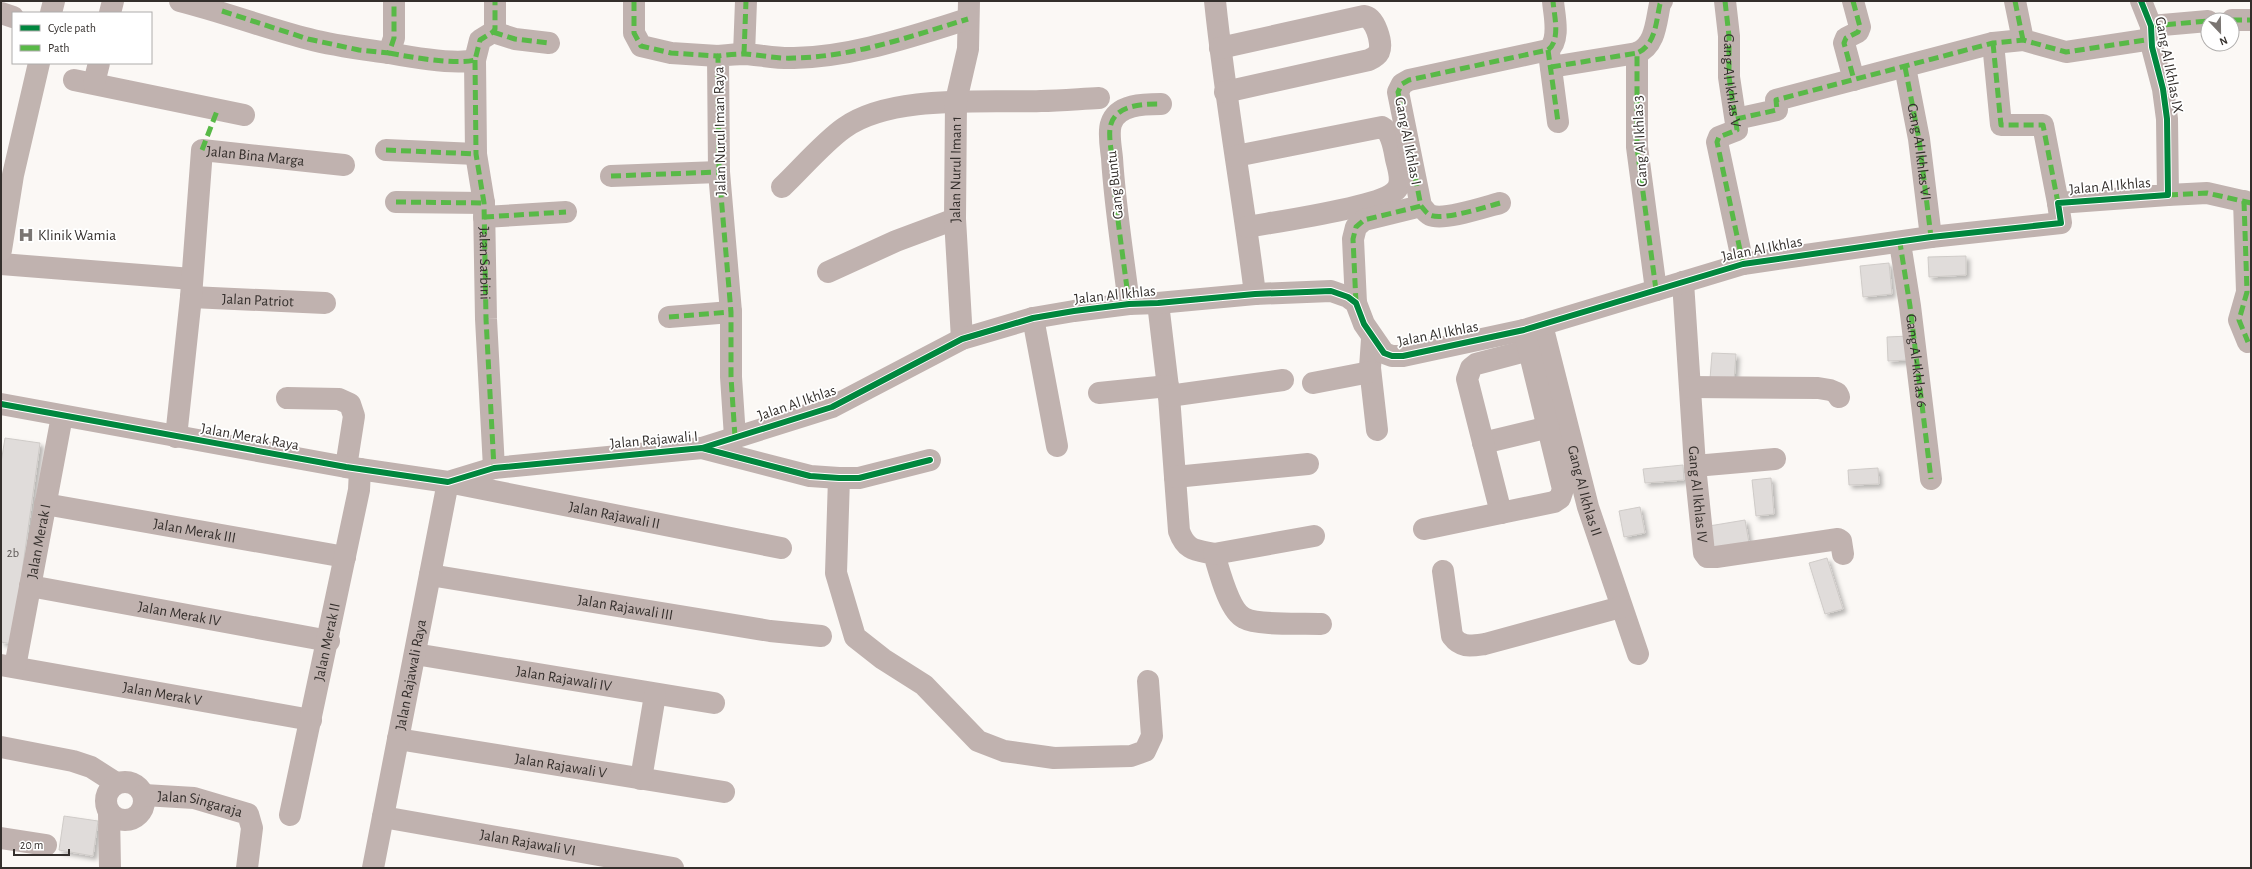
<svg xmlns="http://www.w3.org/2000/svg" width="2252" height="869" viewBox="0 0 2252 869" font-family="'Alegreya Sans',sans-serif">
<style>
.building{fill:#e0dcda;stroke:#cfcbc8;filter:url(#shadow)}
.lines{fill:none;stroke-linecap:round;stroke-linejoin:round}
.street{stroke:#c0b2af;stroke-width:22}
.primary{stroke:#c1b4b0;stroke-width:22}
.quiet{stroke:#58b947;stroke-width:5;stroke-dasharray:10 5;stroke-linecap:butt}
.cycleway-casing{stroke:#fff;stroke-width:8}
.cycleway{stroke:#00873e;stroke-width:6}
.labels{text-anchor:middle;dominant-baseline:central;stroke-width:3.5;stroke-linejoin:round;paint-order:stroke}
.number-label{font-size:13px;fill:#5f5a58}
.street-label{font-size:15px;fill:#342f2c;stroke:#fff}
.poi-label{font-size:15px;fill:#342f2c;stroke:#fff;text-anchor:start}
</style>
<defs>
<filter id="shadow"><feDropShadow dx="3.5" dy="3.5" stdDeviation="2" flood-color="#0004"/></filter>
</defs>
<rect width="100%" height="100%" fill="#fbf8f5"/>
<g class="building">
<path d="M 1966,256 L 1966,275 L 1929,277 L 1928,257 Z"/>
<path d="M 1889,263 L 1892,294 L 1863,297 L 1860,266 Z"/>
<path d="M 1909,336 L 1910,360 L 1888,361 L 1887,337 Z"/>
<path d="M 1712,353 L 1736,354 L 1734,381 L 1710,379 Z"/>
<path d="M 5,438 L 40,443 L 12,644 L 1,642 L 1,463 Z"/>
<path d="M 1683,465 L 1684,480 L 1645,483 L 1643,469 Z"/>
<path d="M 1878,468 L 1879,484 L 1849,485 L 1848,470 Z"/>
<path d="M 1771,478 L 1774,514 L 1756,516 L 1752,480 Z"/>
<path d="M 1640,507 L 1645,533 L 1624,537 L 1619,511 Z"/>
<path d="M 1745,520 L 1749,543 L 1707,551 L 1703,527 Z"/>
<path d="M 1827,558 L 1843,609 L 1825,614 L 1809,563 Z"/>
<path d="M 64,816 L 98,821 L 93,856 L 59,850 Z"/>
</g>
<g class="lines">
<g class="street">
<path d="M 180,1 C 224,12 265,28 309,39 C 335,46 362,49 389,53 L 394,38 L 394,1"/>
<path d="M 634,1 L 634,33 L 641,46 L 671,53 L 718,56"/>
<path d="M 1215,1 C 1225,99 1243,196 1255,294"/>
<path id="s1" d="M 1725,1 L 1729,36 L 1729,77 L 1737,130 L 1719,137 L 1717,142 L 1743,264"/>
<path d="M 1853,1 L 1860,27 L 1858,32 L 1846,38 L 1844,43 L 1854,80"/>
<path d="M 2015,1 L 2023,40"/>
<path d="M 1,13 L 13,17"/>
<path d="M 110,13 L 113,1"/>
<path d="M 2232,20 L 2251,20"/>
<path d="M 2151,26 L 2208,21"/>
<path d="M 493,32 L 515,39 L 549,43"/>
<path d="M 1993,43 L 2001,125 L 2043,125 L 2058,203"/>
<path d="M 1220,48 L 1364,16 C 1375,17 1383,43 1379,52 C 1377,56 1373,58 1369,60 L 1225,92"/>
<path d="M 389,53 C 410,57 455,65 475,60 L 480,40 L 493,32 L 495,29 L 495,1"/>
<path d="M 1549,53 L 1558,122"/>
<path d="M 744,54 L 746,1"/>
<path d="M 475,60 L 476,154 L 484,203 L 486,319 L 494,468"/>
<path d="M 1551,67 L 1637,53"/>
<path id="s2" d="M 1905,67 L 1919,139 L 1931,237"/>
<path d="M 74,80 L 244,115"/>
<path d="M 94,83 L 99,63"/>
<path d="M 1736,119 L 1777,110 L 1776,100 L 1993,43 L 2023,40 L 2066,52 L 2152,39"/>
<path d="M 386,150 L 476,154"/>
<path d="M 1236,156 L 1382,127 C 1392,132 1394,149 1396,159 C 1398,168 1403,181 1397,189 C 1385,207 1273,222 1247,227"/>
<path d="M 611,176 L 719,172"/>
<path d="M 782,187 C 800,170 824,142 844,128 C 891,94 985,103 1041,101 C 1060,101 1079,99 1099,98"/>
<path d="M 2168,195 L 2207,193 L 2251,203"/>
<path d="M 2244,201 L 2247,292 L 2239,320 L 2248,342"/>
<path d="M 396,202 L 484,203"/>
<path d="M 1500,203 C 1485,207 1443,221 1430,215 C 1426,213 1424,209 1421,206 L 1398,92 L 1402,84 L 1409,80 L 1548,50 C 1561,40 1554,15 1553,1"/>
<path d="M 484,217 L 566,212"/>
<path d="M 1900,243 L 1910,306 L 1931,479"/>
<path d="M 1,264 L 192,279"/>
<path d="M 828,272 L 896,241 L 955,219"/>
<path id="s3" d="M 1683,282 L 1695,466 L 1704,553 L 1707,557 L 1716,557 L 1838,539 L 1841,541 L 1843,554"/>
<path d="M 1656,290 L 1637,147 L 1637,53 C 1656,45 1656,21 1660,4 L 1662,1"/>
<path id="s4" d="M 191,297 L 325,303"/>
<path d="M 1158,303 L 1169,396 L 1179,531 C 1186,551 1196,550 1214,554 C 1219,570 1229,611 1244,618 C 1258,626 1303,623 1321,624"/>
<path d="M 1356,303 L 1353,239 L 1356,227 L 1364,220 L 1421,206"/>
<path d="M 1129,304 C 1123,255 1115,207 1112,158 C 1111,148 1108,133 1111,124 C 1117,104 1145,104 1161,104"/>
<path d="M 669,317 L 731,312"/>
<path d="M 1033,318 L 1057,446"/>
<path id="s5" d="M 1542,325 L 1588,507 L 1638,654"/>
<path id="s6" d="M 962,339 L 955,219 L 956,101 L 968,49 L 969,1"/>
<path d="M 1372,339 L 1370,368 L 1377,430"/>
<path d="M 1313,383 L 1370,372"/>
<path d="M 1690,387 L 1818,388 L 1830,390 L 1837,393 L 1839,397"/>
<path d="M 1099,393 L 1168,386"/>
<path d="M 1169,396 L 1283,380"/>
<path d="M 287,398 L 339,399 L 350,404 L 354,416 L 346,467"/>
<path d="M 1,404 L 346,467 L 448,482 L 494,468 L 702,448 L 810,476 L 839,478 L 859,478 L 930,460"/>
<path id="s7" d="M 176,437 L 191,297 L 202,150 L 344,165"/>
<path d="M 735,437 L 731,377 L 731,312 L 719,172 L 718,56 C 727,55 736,54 745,54 C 761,55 778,59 794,58 C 853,57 912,36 968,19"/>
<path d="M 1483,443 L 1549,427"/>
<path d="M 702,448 L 832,407 L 962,339 L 1033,318 L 1074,311 L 1129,304 L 1158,303 L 1255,294 L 1331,291 L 1348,297 L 1356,303 L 1364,324 L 1384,353 L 1392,356 L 1403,356 L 1524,330 L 1743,264 L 1931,237 L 2061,223 L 2058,203 L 2168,195 L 2167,119 L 2163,89 L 2152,47 L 2151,26 L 2141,1"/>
<path d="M 1695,466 L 1775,459"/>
<path d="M 1175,477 L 1308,464"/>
<path d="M 839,478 L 836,573 L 855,637 L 883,659 L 924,685 L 978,741 L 1004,751 L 1054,758 L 1131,756 L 1145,751 L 1152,736 L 1148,681"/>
<path id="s8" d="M 45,504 L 345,557"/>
<path d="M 1501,513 L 1467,379 L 1471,368 L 1476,364 L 1529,350"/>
<path d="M 1424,529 L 1554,502 L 1560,498 L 1563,489 L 1561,481 L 1524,330"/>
<path d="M 1214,554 L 1314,536"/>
<path d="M 1443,571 L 1452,636 C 1461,648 1470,646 1485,644 L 1621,607"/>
<path id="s9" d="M 430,575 L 770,631 L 821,636"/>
<path id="s10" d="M 30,586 L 329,641"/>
<path id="s11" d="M 415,654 L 714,703"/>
<path id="s12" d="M 1,665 L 311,720"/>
<path id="s13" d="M 15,667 L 62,416"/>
<path id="s14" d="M 398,739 L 724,792"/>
<path d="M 1,747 L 73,761 L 91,767 L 116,783"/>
<path d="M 641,779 L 655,695"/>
<circle cx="125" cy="801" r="19"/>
<path id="s15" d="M 144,795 L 194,798 L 248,814 L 252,828 L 247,868"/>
<path d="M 109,813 L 110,868"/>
<path id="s16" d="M 290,815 L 359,490 L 360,469"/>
<path id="s17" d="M 383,817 L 673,868"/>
<path d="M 1,838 L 46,845"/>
<path id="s18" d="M 373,868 L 448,482 L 781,548"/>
</g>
<g class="primary">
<path d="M 51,13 L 54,1"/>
<path d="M 1,250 L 13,175 L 39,63"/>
</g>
<g class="quiet">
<path d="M 634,1 L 634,33 L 641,46 L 671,53 L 718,56"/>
<path d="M 1725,1 L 1729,36 L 1729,77 L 1737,130 L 1719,137 L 1717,142 L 1743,264"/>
<path d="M 1853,1 L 1860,27 L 1858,32 L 1846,38 L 1844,43 L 1854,80"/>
<path d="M 2015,1 L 2023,40"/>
<path d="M 222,11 L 308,39 L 359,50 L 389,53 L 394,38 L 394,1"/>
<path d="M 2232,20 L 2251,20"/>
<path d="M 2151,26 L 2208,21"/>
<path d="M 493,32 L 515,39 L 549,43"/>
<path d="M 1993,43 L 2001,125 L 2043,125 L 2058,203"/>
<path d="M 1548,50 L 1558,122"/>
<path d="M 389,53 C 410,57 455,65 475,60 L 480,40 L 493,32 L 495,29 L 495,1"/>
<path d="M 744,54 L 746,1"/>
<path id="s19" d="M 475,60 L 476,154 L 484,203 L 486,319 L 494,468"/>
<path d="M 1551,67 L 1637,53"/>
<path d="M 1905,67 L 1919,139 L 1931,237"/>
<path d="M 1736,119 L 1777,110 L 1776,100 L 1993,43 L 2023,40 L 2066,52 L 2152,39"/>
<path d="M 202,150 L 217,111"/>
<path d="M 386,150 L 476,154"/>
<path d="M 611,176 L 719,172"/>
<path d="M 2168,195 L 2207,193 L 2251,203"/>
<path d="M 2244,201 L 2247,292 L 2239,320 L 2248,342"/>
<path d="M 396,202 L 484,203"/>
<path d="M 1500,203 C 1485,207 1443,221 1430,215 C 1426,213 1424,209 1421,206 L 1398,92 L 1402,84 L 1409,80 L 1548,50 C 1561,40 1554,15 1553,1"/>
<path d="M 484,217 L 566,212"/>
<path id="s20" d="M 1903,242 L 1900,243 L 1910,306 L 1931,479"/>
<path d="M 1656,290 L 1637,147 L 1637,53 C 1656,45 1656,21 1660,4 L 1662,1"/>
<path d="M 1356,303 L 1353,239 L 1356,227 L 1364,220 L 1421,206"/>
<path d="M 1129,304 C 1123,255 1115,207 1112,158 C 1111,148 1108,133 1111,124 C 1117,104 1145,104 1161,104"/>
<path d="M 669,317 L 731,312"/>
<path d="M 735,437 L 731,377 L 731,312 L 719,172 L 718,56 C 727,55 736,54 745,54 C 761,55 778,59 794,58 C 853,57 912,36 968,19"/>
</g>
<defs>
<g id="cycleway">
<path d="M 1,404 L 346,467 L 448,482 L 494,468 L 702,448 L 810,476 L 839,478 L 859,478 L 930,460"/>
<path d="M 702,448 L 832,407 L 962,339 L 1033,318 L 1074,311 L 1129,304 L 1158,303 L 1255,294 L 1331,291 L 1348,297 L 1356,303 L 1364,324 L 1384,353 L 1392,356 L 1403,356 L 1524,330 L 1743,264 L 1931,237 L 2061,223 L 2058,203 L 2168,195 L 2167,119 L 2163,89 L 2152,47 L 2151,26 L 2141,1"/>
</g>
</defs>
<use href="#cycleway" class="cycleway-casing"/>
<use href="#cycleway" class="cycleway"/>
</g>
<defs>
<symbol id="hospital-bare" viewBox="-9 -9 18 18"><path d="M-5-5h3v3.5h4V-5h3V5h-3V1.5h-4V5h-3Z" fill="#7a7572" stroke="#fff" stroke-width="2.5" paint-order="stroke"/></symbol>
</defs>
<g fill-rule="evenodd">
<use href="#hospital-bare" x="15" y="224" width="22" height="22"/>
</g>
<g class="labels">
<g class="number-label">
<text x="13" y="553">2b</text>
</g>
<g class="street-label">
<text transform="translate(2169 65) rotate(79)">Gang Al Ikhlas IX</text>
<text stroke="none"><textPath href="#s1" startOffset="80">Gang Al Ikhlas V</textPath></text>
<text transform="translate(720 131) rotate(-91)">Jalan Nurul Iman Raya</text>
<text transform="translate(1408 141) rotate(79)">Gang Al Ikhlas I</text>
<text transform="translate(1640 141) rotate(-93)">Gang Al Ikhlas 3</text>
<text stroke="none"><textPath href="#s2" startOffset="86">Gang Al Ikhlas VI</textPath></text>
<text stroke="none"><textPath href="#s7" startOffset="342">Jalan Bina Marga</textPath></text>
<text stroke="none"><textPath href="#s6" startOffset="170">Jalan Nurul Iman 1</textPath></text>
<text transform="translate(1115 185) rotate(-96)">Gang Buntu</text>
<text transform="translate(2110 186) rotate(-5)">Jalan Al Ikhlas</text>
<text transform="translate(1762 249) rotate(-11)">Jalan Al Ikhlas</text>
<text stroke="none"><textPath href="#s19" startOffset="204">Jalan Sarbini</textPath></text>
<text transform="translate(1115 295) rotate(-6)">Jalan Al Ikhlas</text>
<text stroke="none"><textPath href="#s4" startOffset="67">Jalan Patriot</textPath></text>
<text transform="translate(1438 334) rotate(-11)">Jalan Al Ikhlas</text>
<text stroke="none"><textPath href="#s20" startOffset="122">Gang Al-Ikhlas 6</textPath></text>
<text transform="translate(797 403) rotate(-19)">Jalan Al Ikhlas</text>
<text transform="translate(250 437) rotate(10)">Jalan Merak Raya</text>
<text transform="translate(654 440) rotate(-5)">Jalan Rajawali I</text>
<text stroke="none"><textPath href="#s5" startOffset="171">Gang Al Ikhlas II</textPath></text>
<text stroke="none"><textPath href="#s3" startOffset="213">Gang Al Ikhlas IV</textPath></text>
<text stroke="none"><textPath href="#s18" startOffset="563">Jalan Rajawali II</textPath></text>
<text stroke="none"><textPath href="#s8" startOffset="152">Jalan Merak III</textPath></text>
<text stroke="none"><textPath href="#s13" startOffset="128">Jalan Merak I</textPath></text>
<text stroke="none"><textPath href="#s9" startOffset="198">Jalan Rajawali III</textPath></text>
<text stroke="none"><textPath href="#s10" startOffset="152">Jalan Merak IV</textPath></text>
<text stroke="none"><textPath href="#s16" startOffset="177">Jalan Merak II</textPath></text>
<text stroke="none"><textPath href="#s18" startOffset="197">Jalan Rajawali Raya</textPath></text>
<text stroke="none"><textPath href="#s11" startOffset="151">Jalan Rajawali IV</textPath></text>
<text stroke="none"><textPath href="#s12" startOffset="164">Jalan Merak V</textPath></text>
<text stroke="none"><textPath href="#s14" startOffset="165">Jalan Rajawali V</textPath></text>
<text stroke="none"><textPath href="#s15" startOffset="57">Jalan Singaraja</textPath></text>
<text stroke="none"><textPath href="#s17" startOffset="147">Jalan Rajawali VI</textPath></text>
</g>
<g class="poi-label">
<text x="38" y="235">Klinik Wamia</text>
</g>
</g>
<rect width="2252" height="869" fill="none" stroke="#342f2c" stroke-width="4"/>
<rect x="12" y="12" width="140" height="52" fill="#ffffff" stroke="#aeacab"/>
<rect x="20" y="25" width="20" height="6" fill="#00873e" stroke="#aeacab"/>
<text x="48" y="32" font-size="12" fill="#342f2c">Cycle path</text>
<rect x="20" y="45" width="20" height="6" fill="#58b947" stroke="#aeacab"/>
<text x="48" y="52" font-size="12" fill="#342f2c">Path</text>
<g transform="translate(2220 32) rotate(158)"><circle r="19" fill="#ffffff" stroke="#aeacab"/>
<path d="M0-3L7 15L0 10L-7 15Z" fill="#7a7572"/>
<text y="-6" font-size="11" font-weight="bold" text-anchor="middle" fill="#342f2c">N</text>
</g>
<path d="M14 849v6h55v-6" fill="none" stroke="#342f2c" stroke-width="2"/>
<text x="20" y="849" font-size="12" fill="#342f2c" stroke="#ffffff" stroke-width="3" paint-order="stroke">20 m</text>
</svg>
